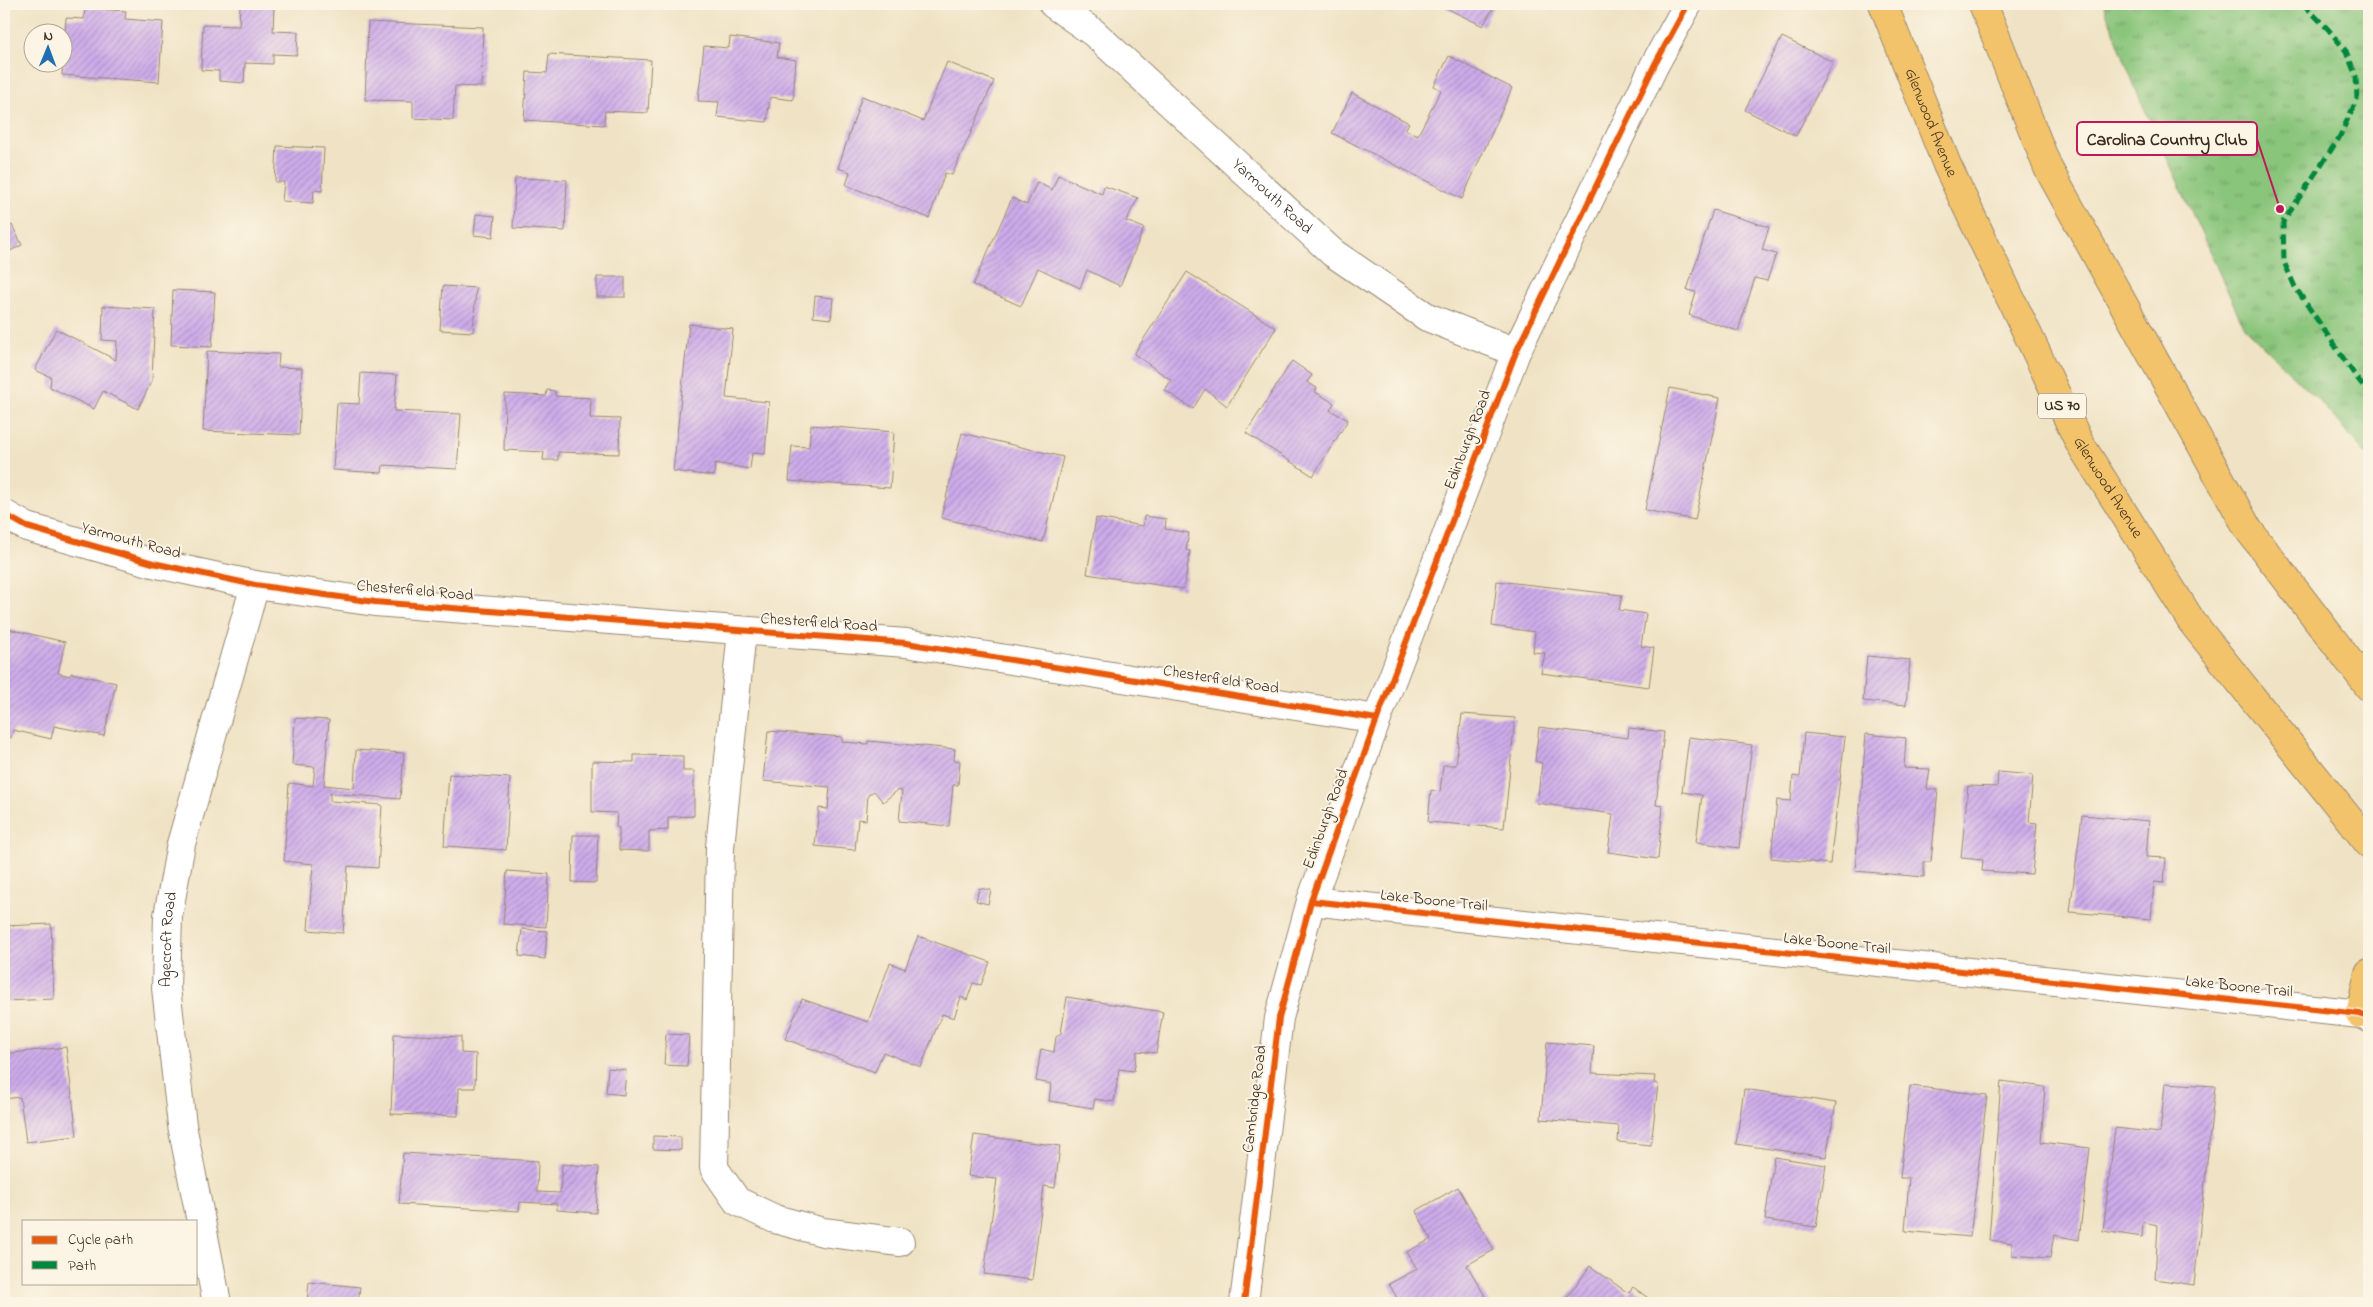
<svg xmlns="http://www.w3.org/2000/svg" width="2373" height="1307" viewBox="0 0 2373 1307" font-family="'Indie Flower',sans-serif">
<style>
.grass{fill:url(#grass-tufts);stroke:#62784c}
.building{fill:url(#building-hatch)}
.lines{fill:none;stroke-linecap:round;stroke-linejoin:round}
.minor-casing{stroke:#968672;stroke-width:30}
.major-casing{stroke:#968672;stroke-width:30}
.minor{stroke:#fff;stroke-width:28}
.major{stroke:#f2c36a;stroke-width:28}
.quiet{stroke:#00873e;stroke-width:5;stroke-dasharray:10 5;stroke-linecap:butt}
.cycleway-casing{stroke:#fcf5e5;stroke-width:9}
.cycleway{stroke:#e8590c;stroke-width:6}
.labels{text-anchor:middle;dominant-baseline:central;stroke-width:4;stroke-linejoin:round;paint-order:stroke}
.shield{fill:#fcf5e5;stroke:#75675a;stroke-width:1}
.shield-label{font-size:15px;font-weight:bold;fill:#3b2a1e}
.street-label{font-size:16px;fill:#3b2a1e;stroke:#fcf5e5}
.leader{fill:none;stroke:#c2185b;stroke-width:2}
.callout-dot{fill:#c2185b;stroke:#fcf5e5;stroke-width:2}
.callout{fill:#fcf5e5;stroke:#c2185b;stroke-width:2}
.callout-label{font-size:18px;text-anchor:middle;font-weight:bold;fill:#3b2a1e}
</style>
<defs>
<pattern id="grass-tufts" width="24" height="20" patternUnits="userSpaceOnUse" patternTransform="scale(1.25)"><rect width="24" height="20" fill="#89c57a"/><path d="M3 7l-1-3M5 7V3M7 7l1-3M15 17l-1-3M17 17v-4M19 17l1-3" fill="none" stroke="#71a063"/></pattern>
<pattern id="building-hatch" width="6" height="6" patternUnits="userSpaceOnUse" patternTransform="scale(1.25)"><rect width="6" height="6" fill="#ceaceb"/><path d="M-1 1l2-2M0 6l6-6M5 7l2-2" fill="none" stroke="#a88cbe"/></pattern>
</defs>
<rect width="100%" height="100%" fill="#fcf5e5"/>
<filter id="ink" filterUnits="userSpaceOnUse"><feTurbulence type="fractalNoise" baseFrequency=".02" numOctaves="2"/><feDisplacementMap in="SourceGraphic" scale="10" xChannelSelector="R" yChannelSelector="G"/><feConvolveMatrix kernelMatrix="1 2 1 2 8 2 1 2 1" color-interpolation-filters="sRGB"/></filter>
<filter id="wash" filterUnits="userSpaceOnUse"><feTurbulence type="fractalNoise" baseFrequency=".0096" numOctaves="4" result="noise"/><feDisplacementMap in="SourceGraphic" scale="20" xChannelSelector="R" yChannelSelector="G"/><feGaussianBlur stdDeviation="1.12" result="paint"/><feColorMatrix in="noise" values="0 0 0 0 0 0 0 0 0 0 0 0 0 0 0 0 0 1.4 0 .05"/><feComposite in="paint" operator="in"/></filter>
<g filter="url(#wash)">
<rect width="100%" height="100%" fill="#f0e3c5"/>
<path class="grass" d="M 2103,4 L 2369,4 L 2369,457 L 2320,402 L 2244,327 L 2137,92 Z"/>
<g id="blocks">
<g class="building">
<path d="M 1448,4 L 1495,4 L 1483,26 L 1446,8 Z"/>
<path d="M 240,5 L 274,7 L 273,31 L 298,32 L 297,55 L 273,54 L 273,64 L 245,63 L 244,83 L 219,81 L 219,71 L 201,70 L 203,25 L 239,26 Z"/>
<path d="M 85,8 L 126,11 L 125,19 L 163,22 L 159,82 L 62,75 L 66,18 L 84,19 Z"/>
<path d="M 368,22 L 483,27 L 481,87 L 455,86 L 453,120 L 413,118 L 413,101 L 365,100 Z"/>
<path d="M 730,37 L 779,43 L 777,57 L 796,60 L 793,100 L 770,97 L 767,122 L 717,117 L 719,102 L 698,101 L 704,46 L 729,48 Z"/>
<path d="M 1782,37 L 1833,62 L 1796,136 L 1745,110 Z"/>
<path d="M 549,54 L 651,60 L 648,113 L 605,111 L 604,125 L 524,120 L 527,72 L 547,73 Z"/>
<path d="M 1449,56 L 1512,88 L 1462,199 L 1332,133 L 1352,93 L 1409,123 L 1405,130 L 1418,135 L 1441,90 L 1434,86 Z"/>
<path d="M 947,62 L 994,81 L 952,175 L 945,173 L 929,218 L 846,185 L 850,172 L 838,168 L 862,96 L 923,121 Z"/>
<path d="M 277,146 L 324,148 L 322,191 L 314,190 L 313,203 L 282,201 L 284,182 L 275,182 Z"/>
<path d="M 1058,175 L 1102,194 L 1104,186 L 1138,198 L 1126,221 L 1144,228 L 1120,286 L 1087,270 L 1080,288 L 1038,268 L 1021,306 L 973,285 L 1012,198 L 1027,205 L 1037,182 L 1052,190 Z"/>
<path d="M 515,178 L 567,180 L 565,231 L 513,228 Z"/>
<path d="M 1713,210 L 1769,227 L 1762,250 L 1776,254 L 1767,281 L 1755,278 L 1738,331 L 1689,315 L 1696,292 L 1687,290 Z"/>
<path d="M 476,214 L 495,216 L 493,237 L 474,235 Z"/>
<path d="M 12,225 L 22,245 L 4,254 L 4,229 Z"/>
<path d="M 1187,272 L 1276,328 L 1227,406 L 1205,389 L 1193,409 L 1165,390 L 1171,380 L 1134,354 Z"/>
<rect x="597" y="277" width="28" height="20"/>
<path d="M 443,286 L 476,288 L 473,332 L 440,330 Z"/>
<path d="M 173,290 L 215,292 L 212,347 L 171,345 Z"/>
<path d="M 815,296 L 833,298 L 831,319 L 813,317 Z"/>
<path d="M 103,306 L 155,309 L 152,380 L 138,409 L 103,391 L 94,409 L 50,387 L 51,377 L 35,370 L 56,329 L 116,360 L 117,341 L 102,340 Z"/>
<path d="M 689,324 L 733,329 L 726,398 L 769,402 L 765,454 L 752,453 L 750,469 L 715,463 L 714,476 L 673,471 Z"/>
<path d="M 207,351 L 279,354 L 278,367 L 302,368 L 299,435 L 203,431 Z"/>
<path d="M 1292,361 L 1312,375 L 1307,382 L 1317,388 L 1315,392 L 1334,403 L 1330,410 L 1348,420 L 1313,476 L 1246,433 Z"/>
<path d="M 361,373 L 397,375 L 394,411 L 461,414 L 457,469 L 383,465 L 382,473 L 333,470 L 337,403 L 359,404 Z"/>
<path d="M 1670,388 L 1720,398 L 1695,520 L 1645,510 Z"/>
<path d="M 547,390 L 555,391 L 555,396 L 591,398 L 590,418 L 620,419 L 619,454 L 558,452 L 558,460 L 543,460 L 544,452 L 504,450 L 505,394 L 546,396 Z"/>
<path d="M 811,425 L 894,432 L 890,488 L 789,481 L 792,446 L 809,447 Z"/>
<path d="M 962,433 L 1063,457 L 1043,542 L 941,518 Z"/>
<path d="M 1144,516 L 1166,519 L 1165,529 L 1189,533 L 1186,550 L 1190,551 L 1184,589 L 1087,574 L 1096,518 L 1143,526 Z"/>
<path d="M 1497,581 L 1622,595 L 1619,610 L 1646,614 L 1641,646 L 1654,648 L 1649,687 L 1541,673 L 1545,653 L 1533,652 L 1535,632 L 1492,626 Z"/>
<path d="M 4,628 L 65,642 L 58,673 L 70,676 L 71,673 L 116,683 L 104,736 L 54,726 L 51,739 L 13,730 L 11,738 L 4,736 Z"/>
<path d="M 1867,656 L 1910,660 L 1906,705 L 1863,701 Z"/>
<path d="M 1462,714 L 1515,718 L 1504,828 L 1428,822 L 1431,790 L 1440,792 L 1443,765 L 1456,765 Z"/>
<path d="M 295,718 L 329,720 L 324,785 L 354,788 L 356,750 L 404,753 L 400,799 L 330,793 L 330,801 L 382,805 L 378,868 L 348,866 L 343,933 L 308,930 L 313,864 L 284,861 L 289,783 L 313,786 L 315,767 L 292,765 Z"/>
<path d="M 1539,727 L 1628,738 L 1629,728 L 1664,732 L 1656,805 L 1663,806 L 1658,859 L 1608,852 L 1613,814 L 1537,803 L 1542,763 L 1535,761 Z"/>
<path d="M 768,731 L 842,737 L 842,742 L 868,744 L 868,741 L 955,749 L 954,760 L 960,761 L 958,785 L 953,785 L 949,826 L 899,821 L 902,791 L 898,790 L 883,802 L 874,791 L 868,795 L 866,820 L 858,819 L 855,850 L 815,846 L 819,808 L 828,809 L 830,787 L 763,781 Z"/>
<path d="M 1804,733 L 1845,737 L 1830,864 L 1771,858 L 1777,800 L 1791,801 L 1793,776 L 1800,777 Z"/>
<path d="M 1866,734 L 1906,738 L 1904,768 L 1930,769 L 1927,789 L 1938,789 L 1931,862 L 1924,862 L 1924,877 L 1855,871 Z"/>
<path d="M 1689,737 L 1752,745 L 1739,848 L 1696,842 L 1702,795 L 1682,792 Z"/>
<path d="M 634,755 L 683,756 L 683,771 L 694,771 L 694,816 L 668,817 L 668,830 L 649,831 L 649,851 L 619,850 L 619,828 L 616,827 L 617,813 L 592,812 L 592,761 L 634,762 Z"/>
<path d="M 1998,772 L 2033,775 L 2029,822 L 2037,823 L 2032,874 L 1982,871 L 1983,860 L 1961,858 L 1968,786 L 1997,787 Z"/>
<path d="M 449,774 L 510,778 L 506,850 L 444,846 Z"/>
<path d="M 2082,815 L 2149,821 L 2146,857 L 2166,858 L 2164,883 L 2154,882 L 2151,919 L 2070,912 Z"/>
<path d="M 573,835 L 598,835 L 596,883 L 572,882 Z"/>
<path d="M 507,871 L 549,874 L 546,927 L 503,924 Z"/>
<path d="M 979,888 L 991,890 L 988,904 L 976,901 Z"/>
<path d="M 51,924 L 54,999 L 4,1001 L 4,926 Z"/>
<path d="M 522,929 L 547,931 L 545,959 L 519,956 Z"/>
<path d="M 918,936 L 990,962 L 981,985 L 973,983 L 967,1000 L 961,997 L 954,1018 L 942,1014 L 921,1067 L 883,1052 L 875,1072 L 785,1039 L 802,999 L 868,1022 L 890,963 L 905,969 Z"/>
<path d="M 1067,997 L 1163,1012 L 1156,1053 L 1137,1051 L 1134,1071 L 1119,1069 L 1114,1102 L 1095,1099 L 1093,1108 L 1049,1101 L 1051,1084 L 1036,1081 L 1041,1049 L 1054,1052 L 1056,1037 L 1061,1033 Z"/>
<path d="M 394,1034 L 461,1037 L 461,1053 L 476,1054 L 475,1088 L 459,1088 L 458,1116 L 391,1114 Z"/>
<path d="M 666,1034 L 689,1035 L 687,1066 L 664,1065 Z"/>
<path d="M 1547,1042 L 1594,1046 L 1592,1073 L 1655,1076 L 1654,1083 L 1658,1084 L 1651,1145 L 1618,1142 L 1619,1126 L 1541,1119 Z"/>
<path d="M 66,1047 L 77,1136 L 26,1142 L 20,1097 L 4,1099 L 4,1054 Z"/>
<path d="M 608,1068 L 626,1070 L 624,1095 L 606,1093 Z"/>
<path d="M 2001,1081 L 2045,1087 L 2041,1142 L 2090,1148 L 2079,1240 L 2054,1235 L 2050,1258 L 2012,1255 L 2012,1243 L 1989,1240 Z"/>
<path d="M 2165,1083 L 2215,1086 L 2194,1285 L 2155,1279 L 2158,1225 L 2143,1222 L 2142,1237 L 2103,1231 L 2115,1128 L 2160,1133 Z"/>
<path d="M 1910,1086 L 1987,1095 L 1970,1237 L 1905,1231 L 1909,1178 L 1900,1178 Z"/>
<path d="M 1744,1089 L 1836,1103 L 1826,1157 L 1736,1144 Z"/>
<path d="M 974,1135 L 1060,1146 L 1055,1188 L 1044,1186 L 1032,1280 L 984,1274 L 997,1179 L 968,1176 Z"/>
<path d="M 653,1136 L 681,1137 L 681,1150 L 653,1149 Z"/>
<path d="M 403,1153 L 538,1161 L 537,1192 L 560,1193 L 562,1164 L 599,1167 L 596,1213 L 557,1210 L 557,1204 L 520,1202 L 519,1211 L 399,1204 Z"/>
<path d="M 1774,1157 L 1826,1165 L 1816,1227 L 1765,1220 Z"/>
<path d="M 1458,1187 L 1494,1250 L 1467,1265 L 1489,1303 L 1400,1303 L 1389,1284 L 1417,1269 L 1407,1252 L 1431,1239 L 1416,1211 Z"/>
<path d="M 1590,1266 L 1628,1293 L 1633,1287 L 1655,1303 L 1563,1303 Z"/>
<path d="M 309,1282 L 360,1287 L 358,1303 L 307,1303 Z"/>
</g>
</g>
</g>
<g filter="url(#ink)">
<use href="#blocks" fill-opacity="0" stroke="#968672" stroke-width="1"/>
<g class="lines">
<defs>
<g id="minor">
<path id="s1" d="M 1053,4 L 1094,33 L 1333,253 L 1427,317 L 1516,352"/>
<path d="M 4,514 L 27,527 L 153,563 L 255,585 L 375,602 L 906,643 L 1377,719"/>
<path d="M 742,631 L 720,847 L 714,1168 L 737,1201 L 775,1219 L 823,1232 L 900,1242"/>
<path d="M 1311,901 L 2360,1014 L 2369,1018"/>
<path id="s2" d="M 217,1303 L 182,1125 L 166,988 L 168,916 L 181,844 L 255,585"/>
<path d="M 1244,1303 L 1279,1018 L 1311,901 L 1377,719 L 1516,352 L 1655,64 L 1688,4"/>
</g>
<g id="major">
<path id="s3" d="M 1883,4 L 1947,165 L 2079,442 L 2192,622 L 2369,844"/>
<path d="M 1983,4 L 2048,168 L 2248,529 L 2369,687"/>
<path d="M 2360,1014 L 2369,973"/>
</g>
</defs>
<use href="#minor" class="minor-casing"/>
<use href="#major" class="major-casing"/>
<use href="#minor" class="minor"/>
<use href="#major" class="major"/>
<path class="quiet" d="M 2303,4 L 2328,29 L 2346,51 L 2356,76 L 2357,99 L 2339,138 L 2283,222 L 2284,262 L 2295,287 L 2354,374 L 2369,393"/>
<defs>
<g id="cycleway">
<path d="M 4,514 L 27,527 L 153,563 L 255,585 L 375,602 L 906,643 L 1377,719"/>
<path d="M 1311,901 L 2360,1014 L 2369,1018"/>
<path d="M 1244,1303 L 1279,1018 L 1311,901 L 1377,719 L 1516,352 L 1655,64 L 1688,4"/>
</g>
</defs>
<use href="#cycleway" class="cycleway-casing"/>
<use href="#cycleway" class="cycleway"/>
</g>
</g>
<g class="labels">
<rect class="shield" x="2038" y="393.5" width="48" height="25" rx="4"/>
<g class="shield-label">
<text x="2062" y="406">US 70</text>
</g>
<g class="street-label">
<text stroke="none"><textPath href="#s3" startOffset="128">Glenwood Avenue</textPath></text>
<text stroke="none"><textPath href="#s1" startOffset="292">Yarmouth Road</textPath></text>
<text transform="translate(1468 440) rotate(-69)">Edinburgh Road</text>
<text stroke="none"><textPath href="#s3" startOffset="534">Glenwood Avenue</textPath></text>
<text transform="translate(131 541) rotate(15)">Yarmouth Road</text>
<text transform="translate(415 591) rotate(5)">Chesterfield Road</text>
<text transform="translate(819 623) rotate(4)">Chesterfield Road</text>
<text transform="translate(1221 680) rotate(9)">Chesterfield Road</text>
<text transform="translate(1326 819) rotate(-70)">Edinburgh Road</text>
<text transform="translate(1434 901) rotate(6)">Lake Boone Trail</text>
<text stroke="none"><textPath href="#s2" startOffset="368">Agecroft Road</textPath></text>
<text transform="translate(1837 944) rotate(6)">Lake Boone Trail</text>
<text transform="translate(2239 987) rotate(6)">Lake Boone Trail</text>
<text transform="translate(1255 1099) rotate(-83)">Cambridge Road</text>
</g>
</g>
<path class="leader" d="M2280 209L2257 139"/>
<circle class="callout-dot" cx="2280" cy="209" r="5"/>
<rect class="callout" x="2077" y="122" width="180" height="33" rx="5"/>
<g class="callout-label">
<text x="2167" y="145">Carolina Country Club</text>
</g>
<rect width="2373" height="1307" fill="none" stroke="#fcf5e5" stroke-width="20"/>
<rect x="22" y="1220" width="175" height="65" fill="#fcf5e5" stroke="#afa495"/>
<rect x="32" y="1236" width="25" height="8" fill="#e8590c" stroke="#afa495"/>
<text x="68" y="1244" font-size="15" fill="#3b2a1e">Cycle path</text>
<rect x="32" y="1261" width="25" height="8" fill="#00873e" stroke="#afa495"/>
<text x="68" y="1270" font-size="15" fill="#3b2a1e">Path</text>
<g transform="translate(48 48) rotate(1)"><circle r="24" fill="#fcf5e5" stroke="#afa495"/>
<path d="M0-4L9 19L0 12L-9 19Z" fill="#1f6fb2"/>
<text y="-8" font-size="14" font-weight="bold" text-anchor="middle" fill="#3b2a1e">N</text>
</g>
</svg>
